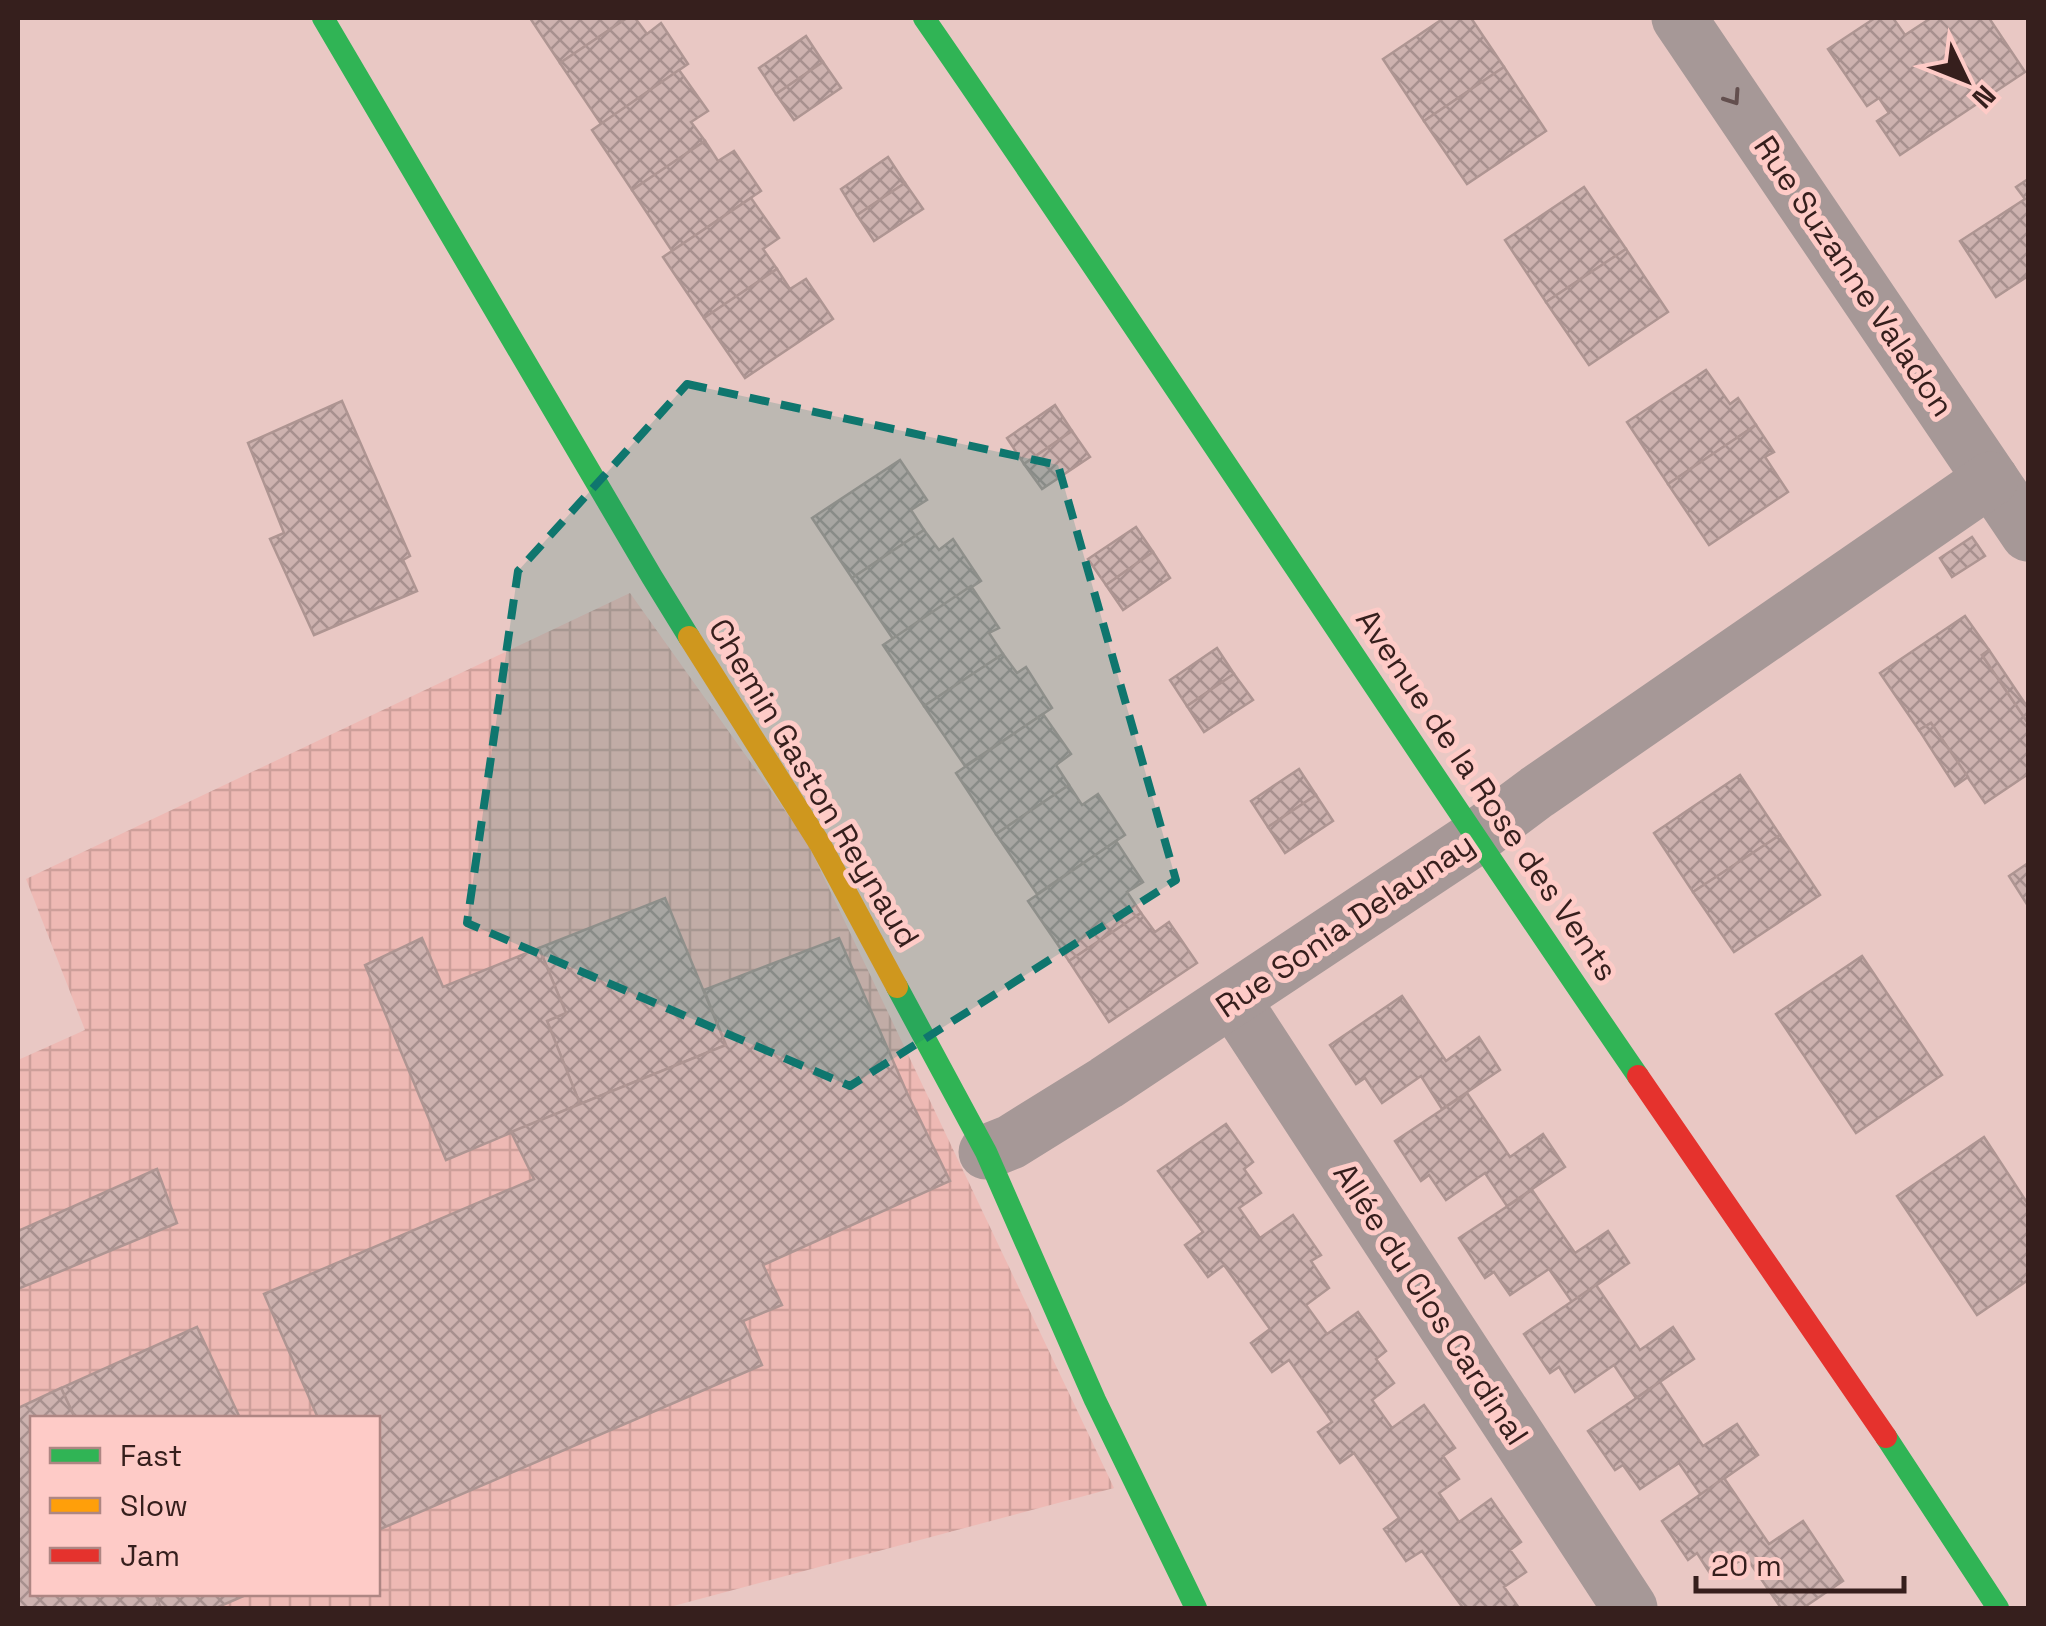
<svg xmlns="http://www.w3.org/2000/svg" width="2046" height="1626" viewBox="0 0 2046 1626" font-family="'Space Grotesk',sans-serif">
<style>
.industrial{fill:url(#industrial-grid);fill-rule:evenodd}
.building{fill:url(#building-cross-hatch);stroke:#ae9592;stroke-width:2.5}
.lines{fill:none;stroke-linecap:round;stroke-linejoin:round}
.street{stroke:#a69897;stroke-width:55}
.fast{stroke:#30b455;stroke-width:22}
.slow{stroke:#ff9f0a;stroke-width:22}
.jam{stroke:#e5322d;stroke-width:22}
.oneway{stroke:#634f4e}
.marked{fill:#0f766e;fill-opacity:0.2;stroke:#0f766e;stroke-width:8;stroke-dasharray:20 12;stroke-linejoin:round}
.labels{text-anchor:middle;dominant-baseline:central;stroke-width:10;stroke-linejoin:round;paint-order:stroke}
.street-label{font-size:32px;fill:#361f1d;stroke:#fecbc7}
</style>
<defs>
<pattern id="industrial-grid" width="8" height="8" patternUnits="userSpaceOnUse" patternTransform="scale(2.5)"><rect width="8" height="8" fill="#eeb9b4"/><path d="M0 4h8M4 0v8" fill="none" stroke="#cd9f9a"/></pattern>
<pattern id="building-cross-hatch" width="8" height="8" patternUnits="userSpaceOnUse" patternTransform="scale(2.5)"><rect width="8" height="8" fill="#cdb2af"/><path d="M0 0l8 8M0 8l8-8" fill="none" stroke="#a7908e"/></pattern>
</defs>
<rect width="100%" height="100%" fill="#e9c8c4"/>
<path class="industrial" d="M 630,593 L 806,840 L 1114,1488 L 666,1608 L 18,1608 L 18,1060 L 85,1030 L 26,879 ZM 32,1418 L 378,1418 L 378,1594 L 32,1594 Z"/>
<g class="building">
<path d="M 530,18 L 627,18 L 560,63 Z"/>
<path d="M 627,18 L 635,18 L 647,34 L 661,23 L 688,64 L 601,124 L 560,63 Z"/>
<path d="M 1444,18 L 1471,18 L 1504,67 L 1424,121 L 1383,59 Z"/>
<path d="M 1875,18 L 1893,18 L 1905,35 L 1931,18 L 1989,18 L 2025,72 L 1900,155 L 1877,121 L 1889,113 L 1879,98 L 1867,106 L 1828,49 Z"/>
<path d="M 806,36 L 823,62 L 776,94 L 759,68 Z"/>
<path d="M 823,62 L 841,88 L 794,120 L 776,94 Z"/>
<path d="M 1504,67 L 1546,131 L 1467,184 L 1424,121 Z"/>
<path d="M 679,70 L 708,111 L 691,122 L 705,141 L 632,190 L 592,130 Z"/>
<path d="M 705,141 L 718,161 L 734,151 L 761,191 L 672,251 L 632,190 Z"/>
<path d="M 888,157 L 905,183 L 857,215 L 841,189 Z"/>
<path d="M 2028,179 L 2028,276 L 1996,297 L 1960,241 L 2025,199 L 2016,187 Z"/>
<path d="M 905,183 L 923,209 L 874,241 L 857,215 Z"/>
<path d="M 1584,187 L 1626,249 L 1546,302 L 1505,240 Z"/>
<path d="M 751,198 L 779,238 L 763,249 L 777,269 L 704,318 L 663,257 Z"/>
<path d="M 1626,249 L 1668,312 L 1589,365 L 1546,302 Z"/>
<path d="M 777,269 L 790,289 L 806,279 L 833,319 L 745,378 L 704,318 Z"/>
<path d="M 1706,370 L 1730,404 L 1738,398 L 1756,425 L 1668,484 L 1627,422 Z"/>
<path d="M 342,401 L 410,556 L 403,560 L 417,591 L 314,635 L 270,539 L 284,533 L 248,443 Z"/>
<path d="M 1055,405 L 1072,431 L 1024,464 L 1007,438 Z"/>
<path d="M 1756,425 L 1774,452 L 1765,457 L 1788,492 L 1709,545 L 1668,484 Z"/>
<path d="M 1072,431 L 1090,457 L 1042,489 L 1024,464 Z"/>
<path d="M 900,460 L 927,500 L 911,510 L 924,530 L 852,578 L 812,518 Z"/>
<path d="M 1136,527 L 1153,552 L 1106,585 L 1088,559 Z"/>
<path d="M 924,530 L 939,550 L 953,539 L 981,581 L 893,639 L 852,578 Z"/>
<path d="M 1972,537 L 1985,556 L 1952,577 L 1940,558 Z"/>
<path d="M 1153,552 L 1170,578 L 1123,610 L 1106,585 Z"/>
<path d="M 971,586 L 999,628 L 989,633 L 1003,654 L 924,706 L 883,645 Z"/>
<path d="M 1965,616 L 1989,650 L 1982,655 L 2028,723 L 2028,774 L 1985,803 L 1931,723 L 1919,730 L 1880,673 Z"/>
<path d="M 1217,648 L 1234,674 L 1187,706 L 1170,680 Z"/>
<path d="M 1989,650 L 2028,708 L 2028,723 L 1982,655 Z"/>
<path d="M 1003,654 L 1017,673 L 1026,667 L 1052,708 L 965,766 L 924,706 Z"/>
<path d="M 1234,674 L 1253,700 L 1204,732 L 1187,706 Z"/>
<path d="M 1043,714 L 1071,754 L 1056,765 L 1069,785 L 996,834 L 956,773 Z"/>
<path d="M 1931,723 L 1968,777 L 1955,786 L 1919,730 Z"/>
<path d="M 1299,769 L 1316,795 L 1268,827 L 1251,801 Z"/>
<path d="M 1740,775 L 1780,835 L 1693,892 L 1654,833 Z"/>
<path d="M 1069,785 L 1082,805 L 1098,794 L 1125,835 L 1037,894 L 996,834 Z"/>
<path d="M 1316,795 L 1333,821 L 1285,853 L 1268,827 Z"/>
<path d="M 1780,835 L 1820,895 L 1734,952 L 1693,892 Z"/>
<path d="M 1116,841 L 1143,882 L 1127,892 L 1141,913 L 1069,961 L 1028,901 Z"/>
<path d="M 2028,863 L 2028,906 L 2009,876 Z"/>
<path d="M 665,898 L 726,1045 L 580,1104 L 547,1021 L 566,1013 L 539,948 Z"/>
<path d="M 1141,913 L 1155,932 L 1169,922 L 1197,963 L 1109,1022 L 1069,961 Z"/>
<path d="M 422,938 L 443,987 L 539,948 L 566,1013 L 547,1021 L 580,1104 L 446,1160 L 365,965 Z"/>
<path d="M 839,938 L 908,1095 L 950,1181 L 763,1265 L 782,1305 L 743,1321 L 762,1365 L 378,1530 L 378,1418 L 318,1418 L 264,1294 L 534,1179 L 511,1132 L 726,1045 L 704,990 Z"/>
<path d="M 1862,956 L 1942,1075 L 1856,1133 L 1776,1014 Z"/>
<path d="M 1402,996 L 1446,1061 L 1479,1037 L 1500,1070 L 1442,1109 L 1421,1076 L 1382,1103 L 1365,1078 L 1356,1084 L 1330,1045 Z"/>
<path d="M 1467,1093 L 1510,1157 L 1543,1134 L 1565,1167 L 1507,1206 L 1485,1173 L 1446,1200 L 1429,1175 L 1421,1181 L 1395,1141 Z"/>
<path d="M 1226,1124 L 1253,1162 L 1244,1169 L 1261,1193 L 1239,1208 L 1260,1238 L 1293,1215 L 1321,1255 L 1311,1261 L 1329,1288 L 1306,1305 L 1327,1334 L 1358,1312 L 1386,1351 L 1376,1359 L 1394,1383 L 1372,1400 L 1392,1428 L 1424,1405 L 1455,1448 L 1443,1456 L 1459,1479 L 1439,1493 L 1459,1522 L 1491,1499 L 1521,1542 L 1510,1550 L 1526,1572 L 1504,1587 L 1519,1608 L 1463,1608 L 1422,1551 L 1406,1561 L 1384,1529 L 1399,1518 L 1354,1453 L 1340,1463 L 1318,1432 L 1332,1422 L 1289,1360 L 1272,1372 L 1251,1343 L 1270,1329 L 1224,1265 L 1208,1277 L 1185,1245 L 1203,1232 L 1158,1171 Z"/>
<path d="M 1984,1137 L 2028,1204 L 2028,1280 L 1977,1315 L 1897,1196 Z"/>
<path d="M 157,1169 L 177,1223 L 18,1289 L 18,1231 Z"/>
<path d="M 1532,1190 L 1575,1253 L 1608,1231 L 1629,1263 L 1572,1302 L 1549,1269 L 1510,1295 L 1494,1272 L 1485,1278 L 1459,1238 Z"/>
<path d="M 1596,1285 L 1640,1350 L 1673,1327 L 1694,1359 L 1636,1398 L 1614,1365 L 1575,1392 L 1559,1367 L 1550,1373 L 1524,1334 Z"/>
<path d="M 197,1327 L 240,1418 L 75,1418 L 61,1388 Z"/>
<path d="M 1660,1382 L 1703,1446 L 1737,1424 L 1758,1455 L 1701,1495 L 1679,1463 L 1640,1489 L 1623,1465 L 1615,1470 L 1588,1431 Z"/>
<path d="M 61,1388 L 75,1418 L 32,1418 L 32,1594 L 155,1594 L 161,1608 L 18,1608 L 18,1408 Z"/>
<path d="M 1724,1478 L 1769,1544 L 1803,1521 L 1843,1581 L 1803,1608 L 1781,1608 L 1746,1557 L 1713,1578 L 1697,1553 L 1688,1560 L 1662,1521 Z"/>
<path d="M 155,1594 L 248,1594 L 216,1608 L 161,1608 Z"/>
</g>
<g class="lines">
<g class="street">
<path d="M 1679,18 L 2028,534"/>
<path d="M 1233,1000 L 1630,1608"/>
<path d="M 986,1152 L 1011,1142 L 1106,1083 L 1475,838 L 1537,792 L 1991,479"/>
</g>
<g class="fast">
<path d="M 323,18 L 652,577 L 689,637"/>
<path d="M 924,18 C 1166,368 1397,725 1638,1076"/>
<path d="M 897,987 L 986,1152 L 1095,1400 L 1196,1608"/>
<path d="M 1886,1437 L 1998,1608"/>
</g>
<path class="slow" d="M 689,637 L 820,844 L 897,987"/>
<path class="jam" d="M 1638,1076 L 1886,1437"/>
</g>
<defs><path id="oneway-chevron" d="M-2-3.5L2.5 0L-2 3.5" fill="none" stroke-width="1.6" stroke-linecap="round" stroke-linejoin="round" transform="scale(2.5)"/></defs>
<use class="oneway" href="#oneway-chevron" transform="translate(1733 98) rotate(56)"/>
<path class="marked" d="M 687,384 L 1058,465 L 1176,880 L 850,1086 L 467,923 L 518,571 Z"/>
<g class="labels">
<g class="street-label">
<text transform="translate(1854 276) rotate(56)">Rue Suzanne Valadon</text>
<text transform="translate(814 783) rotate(59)">Chemin Gaston Reynaud</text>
<text transform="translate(1487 795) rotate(56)">Avenue de la Rose des Vents</text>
<text transform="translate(1345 925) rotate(-34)">Rue Sonia Delaunay</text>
<text transform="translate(1431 1304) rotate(57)">Allée du Clos Cardinal</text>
</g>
</g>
<rect width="2046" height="1626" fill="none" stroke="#361f1d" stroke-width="40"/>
<rect x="30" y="1416" width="350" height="180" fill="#fecbc7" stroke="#ae8683" stroke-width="2.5"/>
<rect x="50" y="1448" width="50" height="15" fill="#30b455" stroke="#ae8683" stroke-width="2.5"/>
<text x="120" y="1466" font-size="30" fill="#361f1d">Fast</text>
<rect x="50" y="1498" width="50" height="15" fill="#ff9f0a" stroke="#ae8683" stroke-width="2.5"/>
<text x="120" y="1516" font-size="30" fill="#361f1d">Slow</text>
<rect x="50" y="1548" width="50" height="15" fill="#e5322d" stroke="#ae8683" stroke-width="2.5"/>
<text x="120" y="1566" font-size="30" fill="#361f1d">Jam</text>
<g transform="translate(1966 80) rotate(133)" stroke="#fecbc7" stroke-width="8" paint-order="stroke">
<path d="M0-8L18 38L0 25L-18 38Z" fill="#361f1d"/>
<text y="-15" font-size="28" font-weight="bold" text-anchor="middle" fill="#361f1d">N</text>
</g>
<path d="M1696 1576v15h208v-15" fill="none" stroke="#361f1d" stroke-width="5"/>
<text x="1711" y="1576" font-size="30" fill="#361f1d" stroke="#fecbc7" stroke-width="8" paint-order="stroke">20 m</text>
</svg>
